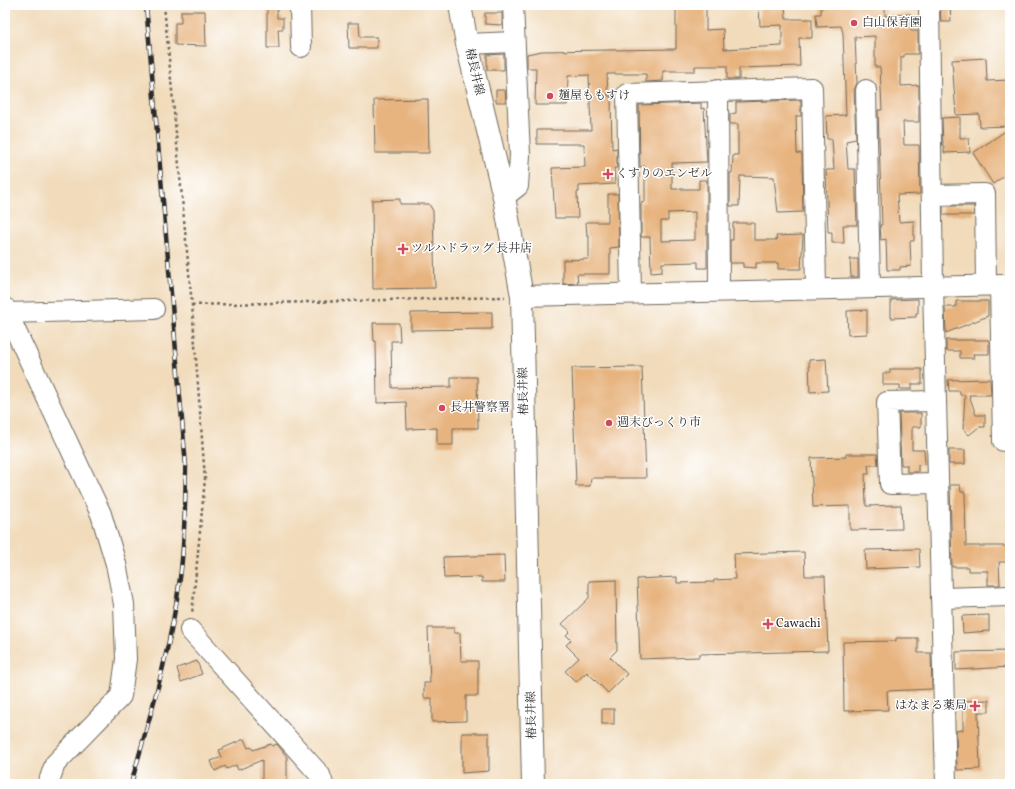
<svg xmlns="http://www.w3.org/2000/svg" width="1015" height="789" viewBox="0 0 1015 789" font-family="Vollkorn,'Noto Serif JP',serif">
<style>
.building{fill:#e7b37e;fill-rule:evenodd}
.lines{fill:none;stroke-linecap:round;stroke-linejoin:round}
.minor-casing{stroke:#70695d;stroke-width:22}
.major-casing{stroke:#70695d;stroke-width:24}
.path{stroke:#70695d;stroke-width:2.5;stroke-dasharray:3 3;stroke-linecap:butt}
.minor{stroke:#fff;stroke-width:20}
.major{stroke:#fff;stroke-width:22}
.rail-casing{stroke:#2b2b2b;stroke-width:4.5}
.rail{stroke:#fff;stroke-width:3;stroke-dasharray:9;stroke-linecap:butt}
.poi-dot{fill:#d1495b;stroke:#fff;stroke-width:1.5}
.labels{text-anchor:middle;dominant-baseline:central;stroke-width:3;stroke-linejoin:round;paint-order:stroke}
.poi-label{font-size:12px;fill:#2b2b2b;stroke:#fff;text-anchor:start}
.street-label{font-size:12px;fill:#2b2b2b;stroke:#fff}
</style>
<rect width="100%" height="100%" fill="#fff"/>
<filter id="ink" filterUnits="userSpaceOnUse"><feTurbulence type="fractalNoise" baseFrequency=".025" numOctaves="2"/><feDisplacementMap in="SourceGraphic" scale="8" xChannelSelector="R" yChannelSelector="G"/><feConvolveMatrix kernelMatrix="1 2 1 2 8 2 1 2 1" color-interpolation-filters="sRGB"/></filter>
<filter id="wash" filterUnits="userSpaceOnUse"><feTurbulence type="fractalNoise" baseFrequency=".012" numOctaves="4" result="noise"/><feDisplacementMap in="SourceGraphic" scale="16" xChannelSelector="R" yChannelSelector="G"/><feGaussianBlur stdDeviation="0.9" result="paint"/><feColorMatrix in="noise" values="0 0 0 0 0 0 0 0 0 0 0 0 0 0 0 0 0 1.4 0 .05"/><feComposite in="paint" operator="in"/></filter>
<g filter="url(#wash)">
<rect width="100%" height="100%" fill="#f1dbbb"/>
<g id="blocks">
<g class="building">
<path d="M 267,5 L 277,5 L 277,18 L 283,18 L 283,29 L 278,29 L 279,48 L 267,48 Z"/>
<path d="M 706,5 L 706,30 L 723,29 L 724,49 L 782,46 L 782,25 L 760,26 L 759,5 L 785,5 L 786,19 L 812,19 L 812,38 L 799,38 L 800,66 L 739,68 L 739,79 L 727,79 L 727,66 L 695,66 L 695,71 L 663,71 L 663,81 L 646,82 L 646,74 L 607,74 L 608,96 L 611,96 L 612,149 L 617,148 L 617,168 L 614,168 L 615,184 L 579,186 L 579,192 L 577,192 L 578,218 L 555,218 L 552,168 L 585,167 L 584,144 L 537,144 L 537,130 L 591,130 L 589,75 L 568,76 L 567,105 L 535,105 L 536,68 L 527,68 L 527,54 L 542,51 L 676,49 L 676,6 Z"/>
<path d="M 848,5 L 885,5 L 885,16 L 911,14 L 911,31 L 918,31 L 918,54 L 904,54 L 904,57 L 901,57 L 901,86 L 919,85 L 919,122 L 903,122 L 904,145 L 919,145 L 920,194 L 897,195 L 899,222 L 914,221 L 914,241 L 910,241 L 911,266 L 900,267 L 900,270 L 887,270 L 886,239 L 881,240 L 880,225 L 882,225 L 878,110 L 882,110 L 880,67 L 875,67 L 875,36 L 855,37 L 857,83 L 854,90 L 856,139 L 846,141 L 848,169 L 855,169 L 857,225 L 843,225 L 844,243 L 832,243 L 832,232 L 828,232 L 826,170 L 834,170 L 832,139 L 827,139 L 826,116 L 846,115 L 843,33 L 841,26 L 817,27 L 816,14 L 821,14 L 821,7 Z"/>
<path d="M 940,5 L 950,5 L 951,22 L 941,22 Z"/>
<path d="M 181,11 L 205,11 L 206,46 L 175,45 L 175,23 L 181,23 Z"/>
<path d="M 485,13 L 502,13 L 502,25 L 485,24 Z"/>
<path d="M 348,23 L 359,23 L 360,37 L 377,37 L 377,48 L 349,48 Z"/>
<path d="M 504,54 L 504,70 L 487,70 L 487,55 Z"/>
<path d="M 986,58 L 987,81 L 1010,80 L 1010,126 L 980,127 L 979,114 L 956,115 L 952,60 Z"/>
<path d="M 496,90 L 505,90 L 506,102 L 496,102 Z"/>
<path d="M 428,99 L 429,153 L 375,153 L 374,100 Z"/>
<path d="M 801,100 L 801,116 L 796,116 L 797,153 L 802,154 L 803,212 L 778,213 L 774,177 L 740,176 L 739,206 L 730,206 L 730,173 L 732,173 L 733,155 L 738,155 L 738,124 L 730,124 L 730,114 L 736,113 L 736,102 Z"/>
<path d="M 701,103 L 701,109 L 704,108 L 707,162 L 672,163 L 672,189 L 699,189 L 699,180 L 707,180 L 707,268 L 698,268 L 698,262 L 662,263 L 662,272 L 651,273 L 650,237 L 641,237 L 641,203 L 645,202 L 645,166 L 640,167 L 639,105 ZM 695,212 L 695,240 L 661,241 L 661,221 L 668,221 L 668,213 Z"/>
<path d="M 960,117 L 960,138 L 969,138 L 970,152 L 944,153 L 944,146 L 943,146 L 942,118 Z"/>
<path d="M 1010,128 L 1010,172 L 993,184 L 973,153 Z"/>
<path d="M 608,194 L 618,194 L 619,247 L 610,248 L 610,274 L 577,274 L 578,283 L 563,284 L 563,260 L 589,259 L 589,236 L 587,236 L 586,222 L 608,222 Z"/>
<path d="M 400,199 L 400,204 L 429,204 L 433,211 L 435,288 L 373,289 L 372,200 Z"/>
<rect x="943" y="206" width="31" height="9"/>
<path d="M 733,223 L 754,223 L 754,240 L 777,240 L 776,236 L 803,235 L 801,269 L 778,269 L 778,263 L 756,263 L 756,268 L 743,267 L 743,263 L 730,263 L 730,240 L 733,240 Z"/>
<path d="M 850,259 L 858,259 L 858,277 L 851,277 Z"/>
<path d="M 918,299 L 918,313 L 916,313 L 916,317 L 891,318 L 891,300 Z"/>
<path d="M 956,301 L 988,301 L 988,316 L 946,333 L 945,307 L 956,307 Z"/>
<path d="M 867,310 L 867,334 L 848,335 L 847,311 Z"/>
<path d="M 492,312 L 492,329 L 411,330 L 411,313 Z"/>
<path d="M 373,323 L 399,323 L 400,341 L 391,341 L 392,388 L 451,387 L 451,377 L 477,377 L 478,428 L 453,428 L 453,445 L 437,445 L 437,428 L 407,429 L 406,402 L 377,403 L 376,341 L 374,341 Z"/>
<path d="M 946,340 L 989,340 L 989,354 L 973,354 L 974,358 L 960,358 L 960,351 L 946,351 Z"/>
<path d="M 826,359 L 828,391 L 810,392 L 809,360 Z"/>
<path d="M 642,367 L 646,478 L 591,478 L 590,486 L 576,486 L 572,368 Z"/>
<path d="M 890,369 L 922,369 L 922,384 L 912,384 L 912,389 L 900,389 L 900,385 L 883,385 L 883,373 L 890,373 Z"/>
<path d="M 990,379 L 991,395 L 969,395 L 976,415 L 985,415 L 985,427 L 979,427 L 969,435 L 963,429 L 965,395 L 960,395 L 960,391 L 949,391 L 948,380 Z"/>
<path d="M 899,413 L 921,413 L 921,427 L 912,427 L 912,450 L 924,450 L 925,464 L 918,465 L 918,472 L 907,472 L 907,465 L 901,465 Z"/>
<rect x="949" y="450" width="16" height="14"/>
<path d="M 846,454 L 877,454 L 878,465 L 868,465 L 869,474 L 865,474 L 866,506 L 901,505 L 902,529 L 850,530 L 850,506 L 813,507 L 811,458 L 846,457 Z"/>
<path d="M 950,485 L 960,485 L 961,492 L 965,492 L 966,546 L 1010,546 L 1010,562 L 999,562 L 1000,585 L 988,585 L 988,571 L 968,571 L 968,567 L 952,567 Z"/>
<path d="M 919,549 L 920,567 L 866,569 L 865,550 Z"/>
<path d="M 804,552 L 805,576 L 825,576 L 828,651 L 699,654 L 699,657 L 640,659 L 637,579 L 677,577 L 677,583 L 714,582 L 714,580 L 735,579 L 734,554 Z"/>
<path d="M 504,555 L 505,582 L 482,582 L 482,577 L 444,578 L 443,557 Z"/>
<path d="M 616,580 L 617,650 L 610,657 L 627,674 L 608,693 L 587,672 L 576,682 L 565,671 L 579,658 L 566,645 L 571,640 L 566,635 L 570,631 L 562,624 L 589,598 L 589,581 Z"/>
<path d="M 989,615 L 989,631 L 963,633 L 962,616 Z"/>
<path d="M 428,628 L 454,628 L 454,633 L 460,633 L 461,661 L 478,661 L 478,696 L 466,696 L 466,721 L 432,722 L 432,698 L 424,698 L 424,683 L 430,683 Z"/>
<path d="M 896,638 L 918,638 L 918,653 L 931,653 L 932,689 L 887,691 L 888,710 L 844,711 L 843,642 L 896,641 Z"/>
<path d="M 1010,651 L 1010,667 L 956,670 L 956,652 Z"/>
<path d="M 197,661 L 202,674 L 181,682 L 177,668 Z"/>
<path d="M 989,700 L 989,712 L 978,712 L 980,769 L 957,770 L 956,731 L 963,730 L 963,701 Z"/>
<rect x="602" y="709" width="12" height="15"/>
<path d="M 462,733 L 489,733 L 489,771 L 462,773 Z"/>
<path d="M 244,739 L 248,748 L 251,747 L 253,750 L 271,744 L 272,746 L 277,744 L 287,757 L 287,784 L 262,784 L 262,760 L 238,770 L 236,765 L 227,769 L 225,766 L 215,771 L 211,761 L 222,757 L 219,750 Z"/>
</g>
</g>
</g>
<g filter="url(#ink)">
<use href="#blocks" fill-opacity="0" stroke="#70695d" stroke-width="1"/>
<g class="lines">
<defs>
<g id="minor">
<path d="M 300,5 L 301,47"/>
<path d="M 929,5 L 933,286 L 946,784"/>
<path d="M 467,44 L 514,42"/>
<path d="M 718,90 L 719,290"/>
<path d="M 866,90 L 870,287"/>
<path d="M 932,195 L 985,194 L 986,285"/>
<path d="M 504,197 L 518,186 L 520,155 L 513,5"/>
<path d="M 1000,285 L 1003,441"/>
<path d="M 631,293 L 627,94 L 812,88 L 816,288"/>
<path d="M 522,296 L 1010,285"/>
<path d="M 5,308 L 101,514 L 116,564 L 124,604 L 126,659 L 121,696 L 55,764 L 48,784"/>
<path d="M 7,313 L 154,309"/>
<path d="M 936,401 L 887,402 L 890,484 L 938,483"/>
<path d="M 941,598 L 1010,596"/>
<path d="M 190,630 L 320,775 L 323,784"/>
</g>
<path id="major" d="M 460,5 L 467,44 L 504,197 L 522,296 L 533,784"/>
</defs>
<use href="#minor" class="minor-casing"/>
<use href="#major" class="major-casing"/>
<g class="path">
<path d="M 164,5 L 192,305 L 205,479 L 192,614"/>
<path d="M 192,305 L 505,297"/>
</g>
<use href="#minor" class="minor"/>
<use href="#major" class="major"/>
<defs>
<path id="rail" d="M 131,784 C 150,716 171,648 180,578 C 185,541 185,503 186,466 L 146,5"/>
</defs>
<use href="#rail" class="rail-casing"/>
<use href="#rail" class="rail"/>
</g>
</g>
<g class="poi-dot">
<circle cx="854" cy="23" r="4"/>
<circle cx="550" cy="96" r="4"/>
<path d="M606 168h4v4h4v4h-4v4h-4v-4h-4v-4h4z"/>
<path d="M401 243h4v4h4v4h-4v4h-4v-4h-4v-4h4z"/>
<circle cx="442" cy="408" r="4"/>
<circle cx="609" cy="423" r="4"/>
<path d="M766 618h4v4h4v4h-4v4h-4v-4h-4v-4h4z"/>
<path d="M973 700h4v4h4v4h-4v4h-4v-4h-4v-4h4z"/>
</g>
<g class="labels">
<g class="poi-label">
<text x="862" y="23">白山保育園</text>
<text x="558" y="96">麺屋ももすけ</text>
<text x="616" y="174">くすりのエンゼル</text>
<text x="411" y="249">ツルハドラッグ 長井店</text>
<text x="450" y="408">長井警察署</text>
<text x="617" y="423">週末びっくり市</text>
<text x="776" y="624">Cawachi</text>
<text x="967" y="706" text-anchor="end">はなまる薬局</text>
</g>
<g class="street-label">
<text transform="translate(474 72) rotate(77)">椿長井線</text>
<text transform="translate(524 391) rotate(-91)">椿長井線</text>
<text transform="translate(532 715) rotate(-91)">椿長井線</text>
</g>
</g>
<rect width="1015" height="789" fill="none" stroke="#fff" stroke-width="20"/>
</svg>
